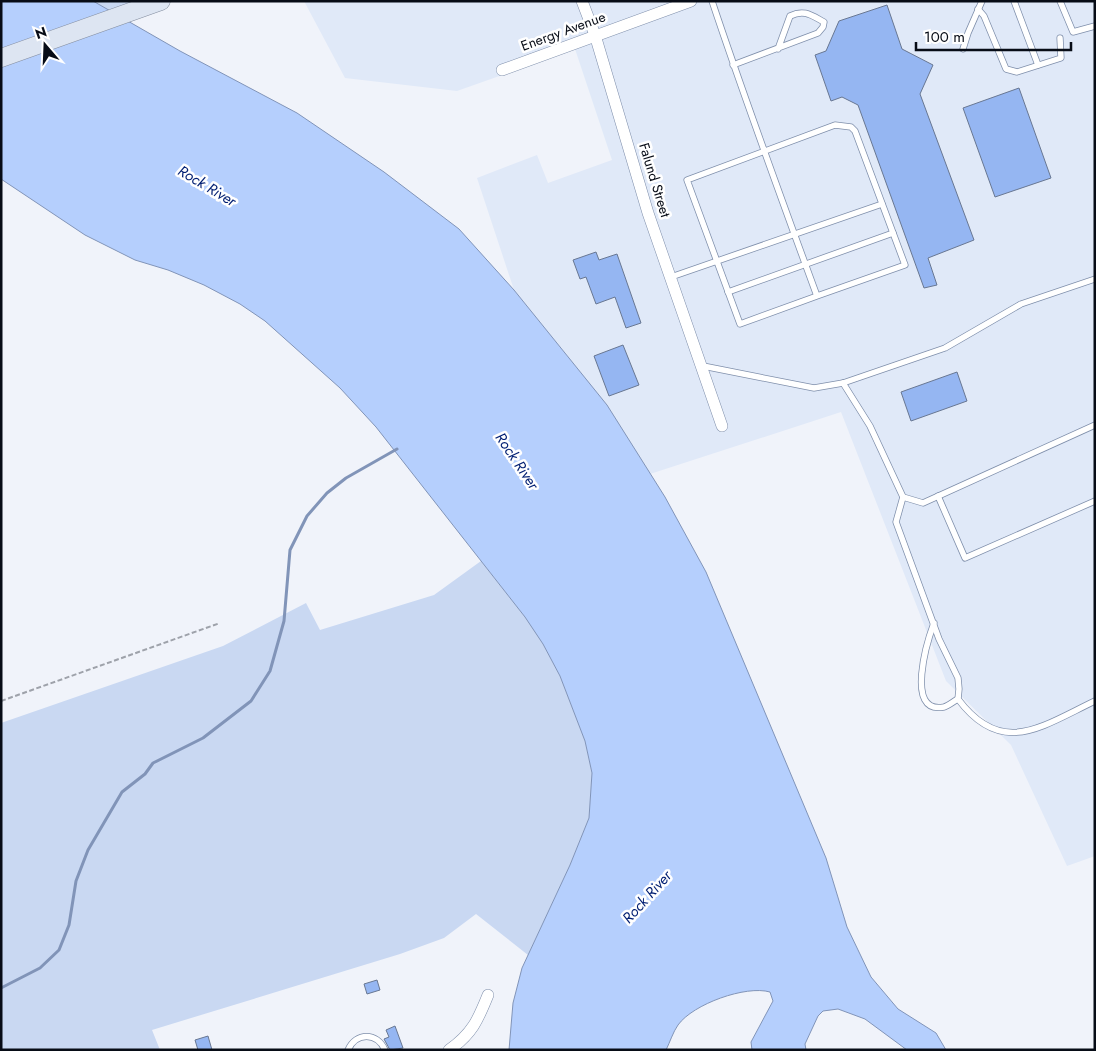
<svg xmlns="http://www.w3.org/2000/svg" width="1096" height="1051" viewBox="0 0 1096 1051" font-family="Jost,sans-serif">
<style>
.built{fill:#e0e9f8}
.green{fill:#c9d8f2}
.water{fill:#b5cffd;stroke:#8194b8}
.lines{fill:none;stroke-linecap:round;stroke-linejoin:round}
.stream{stroke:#8194b8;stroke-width:3}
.building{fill:#95b6f2;stroke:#687792}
.service-casing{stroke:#7f8fab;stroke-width:7}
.minor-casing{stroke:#7f8fab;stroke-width:12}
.primary-casing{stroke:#838d9f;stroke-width:19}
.path{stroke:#9ea2aa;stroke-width:2;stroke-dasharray:5 2.5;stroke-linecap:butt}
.service{stroke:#fff;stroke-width:5.5}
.minor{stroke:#fff;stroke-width:11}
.primary{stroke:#dde5f2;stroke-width:18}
.labels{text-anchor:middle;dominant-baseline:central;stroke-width:5;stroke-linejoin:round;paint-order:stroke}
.street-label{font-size:14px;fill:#070c16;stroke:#fff}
.water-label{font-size:15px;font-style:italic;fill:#001e72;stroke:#fff}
</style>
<rect width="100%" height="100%" fill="#f0f3fa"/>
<path class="built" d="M 304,1 L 1095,1 L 1095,856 L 1067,866 L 1011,745 L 946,681 L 841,412 L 650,474 L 607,405 L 514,290 L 477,178 L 537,155 L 548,183 L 612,160 L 575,49 L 457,91 L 345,78 Z"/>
<g class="green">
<path d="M 93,1 L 140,1 L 112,12 Z"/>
<path d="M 481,561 L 525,617 L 543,644 L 560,676 L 585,741 L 592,773 L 589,818 L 570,865 L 528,955 L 476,914 L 444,938 L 400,954 L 152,1030 L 160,1050 L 1,1050 L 1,723 L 223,646 L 306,603 L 320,630 L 434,595 Z"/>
</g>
<path class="water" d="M 1,1 L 93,1 L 180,51 L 297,113 L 384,172 L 459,229 L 514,290 L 607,405 L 665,497 L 706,572 L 826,858 L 847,927 L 871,977 L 898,1009 L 936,1033 L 946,1050 L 907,1050 L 865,1019 L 838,1009 L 823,1011 L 818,1016 L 805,1044 L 806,1050 L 752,1050 L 751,1042 L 773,1001 L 770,992 C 746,985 693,1004 678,1025 C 673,1032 670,1042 666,1050 L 509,1050 L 513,1003 L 522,968 L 570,865 L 589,818 L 592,773 L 585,741 L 560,676 L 543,644 L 525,617 L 376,427 L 340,388 L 265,321 L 240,304 L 204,285 L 168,270 L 135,260 L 85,235 L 1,179 Z"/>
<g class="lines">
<path class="stream" d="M 1,988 L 40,968 L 59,950 L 69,925 L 76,881 L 88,850 L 122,792 L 145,774 L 153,763 L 203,738 L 251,701 L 270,671 L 284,621 L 290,550 L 307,516 L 327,493 L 346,478 L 397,449"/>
</g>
<g class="building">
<path d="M 887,5 L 902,49 L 933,65 L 920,94 L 974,240 L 928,258 L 937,285 L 924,288 L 858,105 L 842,97 L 831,101 L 815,55 L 826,51 L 839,21 Z"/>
<path d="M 1019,88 L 1051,178 L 995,197 L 963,108 Z"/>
<path d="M 596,252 L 599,260 L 617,254 L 641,323 L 626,328 L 615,297 L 596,304 L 586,277 L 580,279 L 573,260 Z"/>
<path d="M 623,345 L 639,385 L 609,396 L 594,356 Z"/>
<path d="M 957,372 L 967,401 L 911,421 L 901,392 Z"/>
<path d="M 377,980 L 380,990 L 367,994 L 364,984 Z"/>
<path d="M 395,1026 L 403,1048 L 390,1050 L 384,1039 L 389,1037 L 386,1030 Z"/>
<path d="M 208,1036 L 212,1050 L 198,1050 L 195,1040 Z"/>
</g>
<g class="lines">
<defs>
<g id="service">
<path d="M 712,1 C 745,100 781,198 817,296 L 905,265 L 855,131 L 851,127 L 835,125 L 687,180 L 740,324 L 817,296"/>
<path d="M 1014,1 L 1038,65"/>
<path d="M 1060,1 L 1073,32 L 1095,26"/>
<path d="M 978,9 L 984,16 L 1006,69 L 1017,72 L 1061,58 L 1060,38"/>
<path d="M 963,49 L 968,33 L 982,1"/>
<path d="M 733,65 L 818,33 L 823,27 L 824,22 C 811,15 804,9 790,16 L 778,49"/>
<path d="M 671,277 L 882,204"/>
<path d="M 728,292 L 893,233"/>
<path d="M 703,366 L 814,388 L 843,383 L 945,348 L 1021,304 L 1095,279"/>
<path d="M 843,383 L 870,426 L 903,497 L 896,522 L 939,639 L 958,678 L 959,689 L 958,699 C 1002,758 1042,726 1095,701"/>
<path d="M 938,496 L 965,558 L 1095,501"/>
<path d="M 903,497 L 923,503 L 1095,425"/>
<path d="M 934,623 C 928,639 904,715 944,707 C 948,706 954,701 958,699"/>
<path d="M 348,1050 C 356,1032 377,1032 385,1050"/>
</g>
<g id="minor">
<path d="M 582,1 L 595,35 L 648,213 L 722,426"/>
<path d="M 502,70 L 691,1"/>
<path d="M 449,1050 C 472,1034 478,1020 488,995"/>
</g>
<path id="primary" d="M 1,58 L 161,1"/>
</defs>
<use href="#service" class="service-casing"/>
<use href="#minor" class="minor-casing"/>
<use href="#primary" class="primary-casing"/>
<path class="path" d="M 1,701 L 220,623"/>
<use href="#service" class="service"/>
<use href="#minor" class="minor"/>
<use href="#primary" class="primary"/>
</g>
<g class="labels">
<g class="street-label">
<text transform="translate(563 31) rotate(-20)">Energy Avenue</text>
<text transform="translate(655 180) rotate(73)">Falund Street</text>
</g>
<g class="water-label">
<text transform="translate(207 186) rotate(31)">Rock River</text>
<text transform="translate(517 461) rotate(56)">Rock River</text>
<text transform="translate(647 897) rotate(-48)">Rock River</text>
</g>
</g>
<rect width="1096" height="1051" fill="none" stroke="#070c16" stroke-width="5"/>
<g transform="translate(45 45) rotate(341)" stroke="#ffffff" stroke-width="4" paint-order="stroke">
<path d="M0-4L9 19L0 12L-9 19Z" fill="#070c16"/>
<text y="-8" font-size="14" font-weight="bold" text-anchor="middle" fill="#070c16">N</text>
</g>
<path d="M916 42v8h155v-8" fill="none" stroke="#070c16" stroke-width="2.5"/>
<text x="924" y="42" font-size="15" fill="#070c16" stroke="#ffffff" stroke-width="4" paint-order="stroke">100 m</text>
</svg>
